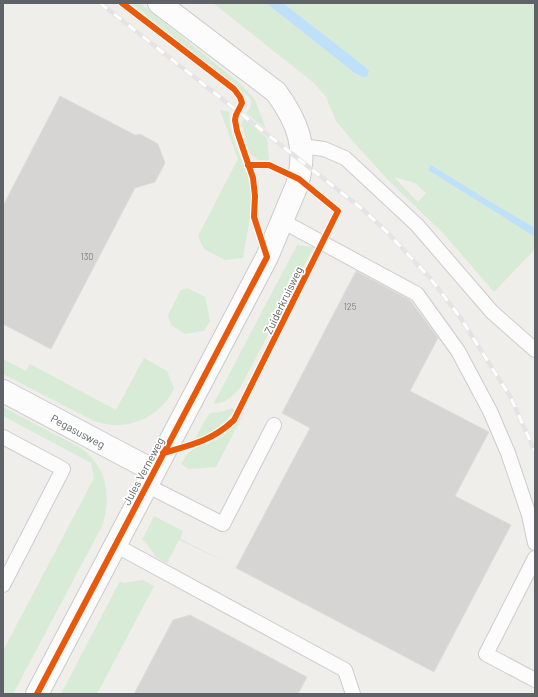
<svg xmlns="http://www.w3.org/2000/svg" width="538" height="697" viewBox="0 0 538 697" font-family="Barlow,sans-serif">
<style>
.green{fill:#d8ebd6;fill-rule:evenodd}
.water{fill:#bfe0f9}
.building{fill:#d6d5d3;stroke:#deddd9}
.lines{fill:none;stroke-linecap:round;stroke-linejoin:round}
.lane-casing{stroke:#cbcccc;stroke-width:16}
.street-casing{stroke:#cbcccc;stroke-width:24}
.secondary-casing{stroke:#cacacb;stroke-width:24}
.lane{stroke:#fdfcfc;stroke-width:14}
.street{stroke:#fdfcfc;stroke-width:22}
.secondary{stroke:#fdfcfc;stroke-width:22}
.rail-casing{stroke:#e4e4e4;stroke-width:4.5}
.rail{stroke:#fff;stroke-width:3;stroke-dasharray:9;stroke-linecap:butt}
.cycleway-casing{stroke:#fff;stroke-width:8}
.cycleway{stroke:#e8590c;stroke-width:6}
.labels{text-anchor:middle;dominant-baseline:central;stroke-width:3.5;stroke-linejoin:round;paint-order:stroke}
.number-label{font-size:9px;fill:#7e8184}
.street-label{font-size:11px;fill:#5f6368;stroke:#fff}
</style>
<rect width="100%" height="100%" fill="#efeeea"/>
<g class="green">
<path d="M 131,3 L 140,3 L 242,85 L 255,100 L 266,129 L 246,113 C 251,109 253,102 249,97 Z"/>
<path d="M 213,3 L 266,3 L 356,74 L 363,77 L 367,77 L 364,66 L 283,3 L 535,3 L 535,228 L 491,202 L 431,165 L 428,170 L 535,237 L 535,249 L 494,292 L 443,233 L 390,182 L 357,146 L 336,121 L 326,97 L 314,83 ZM 394,177 L 415,183 L 426,193 L 418,202 Z"/>
<path d="M 220,110 L 229,112 C 228,135 245,163 250,185 C 254,207 246,236 243,258 L 225,260 L 204,249 L 198,236 L 238,159 Z"/>
<path d="M 243,118 L 267,138 L 269,160 L 258,160 L 249,153 L 242,125 Z"/>
<path d="M 297,245 L 314,247 L 240,388 C 233,396 226,402 216,404 L 214,403 Z"/>
<path d="M 187,288 L 205,297 L 210,321 L 204,331 L 185,334 L 171,325 L 168,315 L 181,290 Z"/>
<path d="M 144,358 L 167,371 L 174,389 C 158,420 125,432 94,421 L 3,374 L 3,359 L 26,371 L 30,364 L 116,410 Z"/>
<path d="M 3,407 C 19,416 36,424 52,433 C 62,438 73,443 82,449 C 107,467 112,498 102,526 L 13,694 L 3,694 L 3,651 L 94,478 L 91,463 L 3,416 Z"/>
<path d="M 233,408 L 234,411 C 224,424 213,433 197,438 L 196,437 L 208,415 L 211,413 L 220,412 Z"/>
<path d="M 245,411 L 216,467 L 189,469 L 181,464 C 193,443 197,450 216,440 C 229,434 237,423 245,411 Z"/>
<path d="M 154,516 L 183,531 L 180,539 L 236,567 L 179,540 L 167,563 L 156,557 L 145,541 L 142,540 Z"/>
<path d="M 143,580 L 154,586 L 97,694 L 61,694 L 120,581 L 123,583 Z"/>
</g>
<g class="water">
<path d="M 266,3 L 283,3 L 364,66 L 369,71 L 367,77 L 363,77 L 356,74 Z"/>
<path d="M 431,165 L 491,202 L 535,228 L 535,237 L 428,170 Z"/>
</g>
<g class="building">
<path d="M 60,96 L 135,135 L 140,134 L 158,144 L 165,163 L 155,182 L 135,188 L 51,349 L 3,324 L 3,206 Z"/>
<path d="M 356,271 L 410,300 L 438,338 L 410,391 L 489,432 L 455,496 L 511,525 L 434,672 L 236,568 L 310,428 L 282,413 Z"/>
<path d="M 190,615 L 307,677 L 298,694 L 134,694 L 173,620 Z"/>
</g>
<g class="lines">
<defs>
<g id="lane">
<path d="M 301,146 L 324,149 L 345,158 L 417,225 L 492,312 L 535,350"/>
<path d="M 282,221 L 417,294 L 458,351 L 490,411 L 508,453 L 529,515 L 535,543"/>
<path d="M 3,437 L 63,469 L 3,585"/>
<path d="M 146,485 L 223,524 L 274,425"/>
<path d="M 115,545 L 345,670 L 353,694"/>
<path d="M 535,558 L 486,654 L 535,680"/>
</g>
<path id="street" d="M 3,391 L 154,471"/>
<path id="secondary" d="M 37,694 L 267,257 L 297,185 C 308,148 298,122 276,92 L 159,3"/>
</defs>
<use href="#lane" class="lane-casing"/>
<use href="#street" class="street-casing"/>
<use href="#secondary" class="secondary-casing"/>
<use href="#lane" class="lane"/>
<use href="#street" class="street"/>
<use href="#secondary" class="secondary"/>
<defs>
<path id="rail" d="M 100,3 L 361,208 L 386,231 L 430,278 L 460,317 L 511,398 L 535,452"/>
</defs>
<use href="#rail" class="rail-casing"/>
<use href="#rail" class="rail"/>
<defs>
<g id="cycleway">
<path d="M 163,453 C 191,445 212,441 234,420 L 338,211 L 299,179 L 269,165 L 248,165"/>
<path d="M 37,694 L 267,257 L 254,217 L 255,196 L 253,178 L 237,131 L 235,120 L 236,115 L 242,103 L 240,97 L 234,89 L 122,3"/>
</g>
</defs>
<use href="#cycleway" class="cycleway-casing"/>
<use href="#cycleway" class="cycleway"/>
</g>
<g class="labels">
<g class="number-label">
<text x="87" y="256">130</text>
<text x="350" y="306">125</text>
</g>
<g class="street-label">
<text transform="translate(283 300) rotate(-64)">Zuiderkruisweg</text>
<text transform="translate(78 431) rotate(28)">Pegasusweg</text>
<text transform="translate(143 471) rotate(-62)">Jules Verneweg</text>
</g>
</g>
<rect width="538" height="697" fill="none" stroke="#5f6368" stroke-width="8"/>
</svg>
